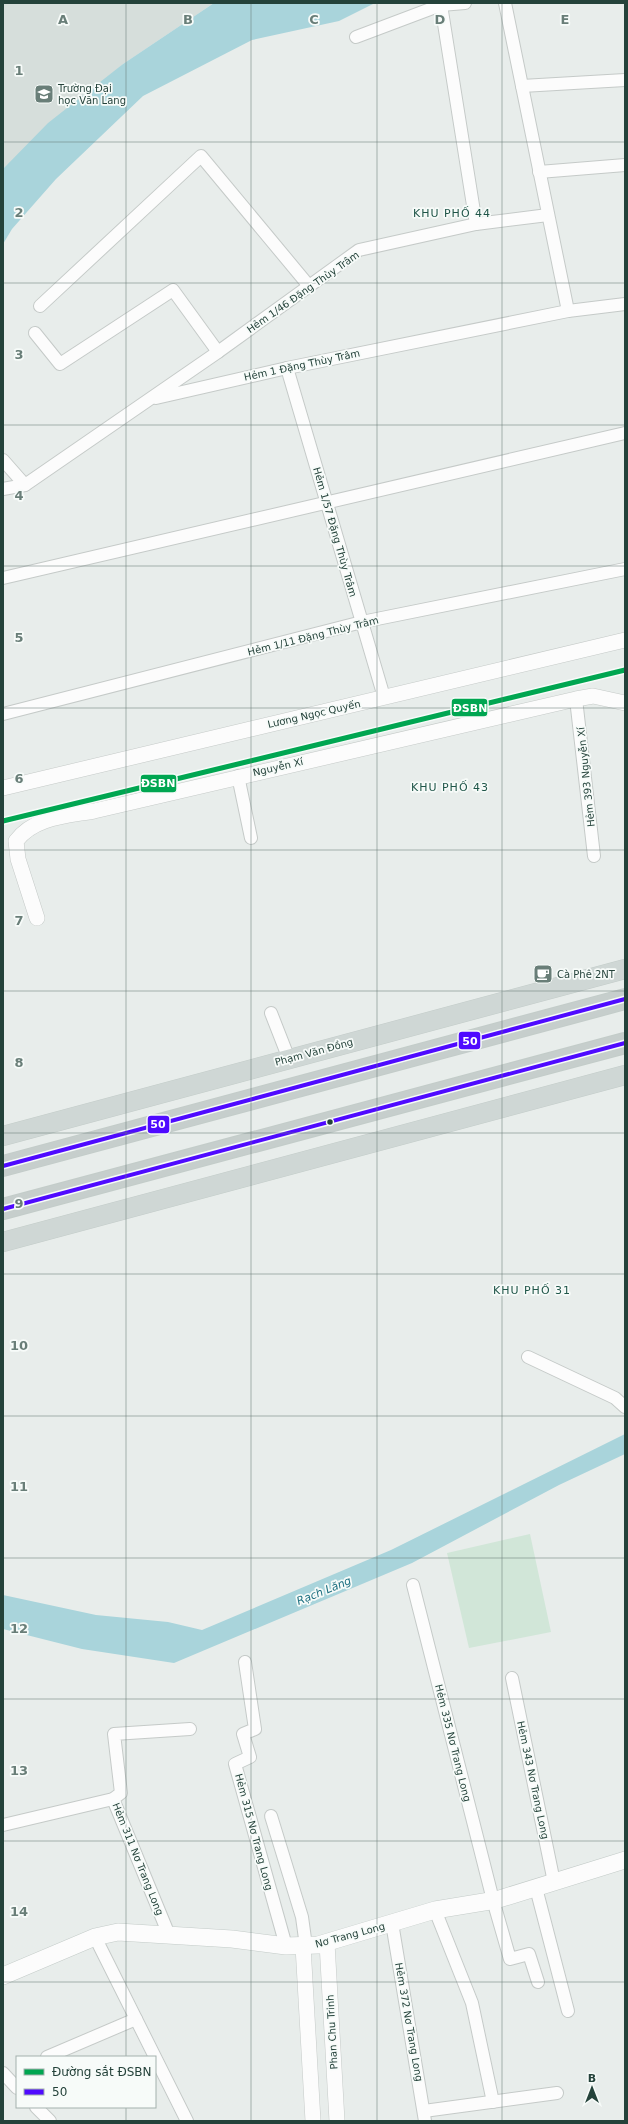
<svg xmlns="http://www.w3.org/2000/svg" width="628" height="2124" viewBox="0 0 628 2124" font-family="'DejaVu Sans',sans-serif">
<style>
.built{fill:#d6dedb}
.green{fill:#d1e6d8}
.water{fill:#a9d4db}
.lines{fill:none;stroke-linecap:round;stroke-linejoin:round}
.minor-casing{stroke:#c5cac8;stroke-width:14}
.tertiary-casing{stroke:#c5cac8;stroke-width:16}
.secondary-casing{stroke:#c3cbc8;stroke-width:18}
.primary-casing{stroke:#c3ccc9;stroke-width:20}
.trunk-casing{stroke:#c3ccc9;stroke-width:22}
.minor{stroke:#fcfcfc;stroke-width:12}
.tertiary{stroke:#fcfcfc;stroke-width:15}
.secondary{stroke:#fcfcfc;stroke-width:17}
.primary{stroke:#cfd7d5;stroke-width:19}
.trunk{stroke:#c6cecc;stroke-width:20}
.bus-1-casing{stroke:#f7fbf9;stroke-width:7}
.bus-1{stroke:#4f0aff;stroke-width:4}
.rail-1-casing{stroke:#f7fbf9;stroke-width:8}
.rail-1{stroke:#00a651;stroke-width:5}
.grid{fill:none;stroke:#697e78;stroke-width:1;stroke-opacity:0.55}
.bus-dot{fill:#24423a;stroke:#f7fbf9;stroke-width:1.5}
.labels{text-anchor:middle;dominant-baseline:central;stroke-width:3.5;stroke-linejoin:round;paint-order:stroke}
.poi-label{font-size:10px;fill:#24423a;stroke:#f7fbf9;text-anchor:start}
.street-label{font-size:10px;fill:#24423a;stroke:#f7fbf9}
.neighbourhood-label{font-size:11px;letter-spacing:1px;fill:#1f5548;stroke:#f7fbf9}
.water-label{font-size:11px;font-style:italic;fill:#1c6f80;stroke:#f7fbf9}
.grid-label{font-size:13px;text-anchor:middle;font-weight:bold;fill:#697e78;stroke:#f7fbf9;stroke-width:3.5;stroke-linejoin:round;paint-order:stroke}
.line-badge{stroke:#f7fbf9;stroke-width:1.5}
.badge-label{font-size:11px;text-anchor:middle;font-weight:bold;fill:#fff}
</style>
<rect width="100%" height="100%" fill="#e8edeb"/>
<path class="built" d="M 3,3 L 214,3 L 123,64 L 3,169 Z"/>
<path class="green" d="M 530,1534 L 551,1632 L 469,1648 L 447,1553 Z"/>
<g class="water">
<path d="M 214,3 L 375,3 L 339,21 L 252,40 L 143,96 L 56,179 L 12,229 L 3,244 L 3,169 L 48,123 L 123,64 Z"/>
<path d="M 625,1434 L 625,1454 L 559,1485 L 412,1563 L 174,1663 L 82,1649 L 3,1629 L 3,1595 L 96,1615 L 168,1622 L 202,1630 L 391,1550 Z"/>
</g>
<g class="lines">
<defs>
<g id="minor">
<path d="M 505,3 L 568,311"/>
<path d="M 356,37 L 441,5 L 465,3"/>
<path d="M 522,86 L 625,80"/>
<path d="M 539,172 L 625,165"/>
<path d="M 476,224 L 548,215"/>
<path d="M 40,306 L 201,156 L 309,286"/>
<path d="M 35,333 L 60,364 L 173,290 L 218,352"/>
<path d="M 287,368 L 384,697"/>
<path d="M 156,398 L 287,368 L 568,311 L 625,304"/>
<path d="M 3,460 L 25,485"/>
<path d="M 3,489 L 25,485 L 218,352 L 359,250 L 476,224 L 441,5"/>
<path d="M 3,578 L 625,433"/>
<path d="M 576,699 L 594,856"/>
<path d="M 3,714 L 362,622 L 625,569"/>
<path d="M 238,776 L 251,838"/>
<path d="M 271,1013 L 289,1059"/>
<path d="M 528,1357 L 615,1398 L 625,1407"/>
<path d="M 413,1585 L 493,1900 L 510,1959 L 529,1954 L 538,1982"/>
<path d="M 245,1662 L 255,1729 L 243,1734 L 250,1757 L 235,1764 L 286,1946"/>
<path d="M 512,1678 L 554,1882"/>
<path d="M 113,1799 L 169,1935"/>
<path d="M 271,1816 L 302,1917 L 306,1946"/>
<path d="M 3,1825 L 113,1799 L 121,1793 L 114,1734 L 190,1729"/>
<path d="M 536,1888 L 568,2011"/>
<path d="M 435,1910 L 472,2003 L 493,2102"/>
<path d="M 392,1923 L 425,2121"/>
<path d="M 95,1937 L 187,2121"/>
<path d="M 47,2057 L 136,2019"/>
<path d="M 3,2073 L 17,2088"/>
<path d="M 36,2107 L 50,2121"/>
<path d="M 424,2111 L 557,2093"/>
</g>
<g id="tertiary">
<path d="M 3,788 L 625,640"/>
<path d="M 37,918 L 18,859 L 16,841 C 34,817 66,816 94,811 L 576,699 L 593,696 L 625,703"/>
<path d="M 327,1943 L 337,2121"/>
<path d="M 303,1946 L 313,2121"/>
</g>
<path id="secondary" d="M 3,1976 L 95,1937 L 118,1932 L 232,1939 L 286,1946 L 318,1945 L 435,1910 L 496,1900 L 625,1860"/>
<g id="primary">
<path d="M 3,1136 L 625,969"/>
<path d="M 3,1242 L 625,1075"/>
</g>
<g id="trunk">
<path d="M 3,1166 L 625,999"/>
<path d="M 3,1209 L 625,1043"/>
</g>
</defs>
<use href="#minor" class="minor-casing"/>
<use href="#tertiary" class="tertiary-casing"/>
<use href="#secondary" class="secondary-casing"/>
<use href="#primary" class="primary-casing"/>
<use href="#trunk" class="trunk-casing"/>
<use href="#minor" class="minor"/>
<use href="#tertiary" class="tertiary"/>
<use href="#secondary" class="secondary"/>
<use href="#primary" class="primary"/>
<use href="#trunk" class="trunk"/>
<defs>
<g id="bus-1">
<path d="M 3,1166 L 625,999"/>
<path d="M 3,1209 L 625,1043"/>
</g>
</defs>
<use href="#bus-1" class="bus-1-casing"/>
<use href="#bus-1" class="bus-1"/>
<defs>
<path id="rail-1" d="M 3,821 L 625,670"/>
</defs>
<use href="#rail-1" class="rail-1-casing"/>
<use href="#rail-1" class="rail-1"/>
</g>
<path class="grid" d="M 126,3 L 126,2057M 251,3 L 251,2121M 377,3 L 377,2121M 502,3 L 502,2121M 3,142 L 625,142M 3,283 L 625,283M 3,425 L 625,425M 3,566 L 625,566M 3,708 L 625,708M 3,850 L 625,850M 3,991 L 625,991M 3,1133 L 625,1133M 3,1274 L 625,1274M 3,1416 L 625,1416M 3,1558 L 625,1558M 3,1699 L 625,1699M 3,1841 L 625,1841M 3,1982 L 625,1982M 126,2107 L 126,2121"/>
<defs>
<symbol id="university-square" viewBox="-11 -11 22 22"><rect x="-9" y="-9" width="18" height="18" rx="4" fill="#697e78" stroke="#f7fbf9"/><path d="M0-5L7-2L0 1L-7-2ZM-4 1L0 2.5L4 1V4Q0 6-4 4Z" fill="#fff"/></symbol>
<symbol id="cafe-square" viewBox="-11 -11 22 22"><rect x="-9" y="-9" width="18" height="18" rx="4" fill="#697e78" stroke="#f7fbf9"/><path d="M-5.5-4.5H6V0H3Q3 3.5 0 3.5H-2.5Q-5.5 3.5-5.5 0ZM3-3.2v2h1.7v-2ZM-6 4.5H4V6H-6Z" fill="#fff"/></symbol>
</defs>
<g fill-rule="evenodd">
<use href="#university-square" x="33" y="83" width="22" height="22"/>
<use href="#cafe-square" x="532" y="963" width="22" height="22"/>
</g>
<circle class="bus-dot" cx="330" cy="1122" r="3.5"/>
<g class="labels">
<g class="poi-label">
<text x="58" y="88">Trường Đại<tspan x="58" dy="12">học Văn Lang</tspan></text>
<text x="557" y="974">Cà Phê 2NT</text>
</g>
<g class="street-label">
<text transform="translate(303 292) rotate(-35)">Hẻm 1/46 Đặng Thùy Trâm</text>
<text transform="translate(302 365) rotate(-12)">Hẻm 1 Đặng Thùy Trâm</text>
<text transform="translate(335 532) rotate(74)">Hẻm 1/57 Đặng Thùy Trâm</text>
<text transform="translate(313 636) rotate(-14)">Hẻm 1/11 Đặng Thùy Trâm</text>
<text transform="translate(314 714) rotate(-13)">Lương Ngọc Quyến</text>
<text transform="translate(278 767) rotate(-13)">Nguyễn Xí</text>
<text transform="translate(586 777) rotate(-96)">Hẻm 393 Nguyễn Xí</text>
<text transform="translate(314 1052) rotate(-15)">Phạm Văn Đồng</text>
<text transform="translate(453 1743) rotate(76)">Hẻm 335 Nơ Trang Long</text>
<text transform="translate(533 1780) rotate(78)">Hẻm 343 Nơ Trang Long</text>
<text transform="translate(254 1832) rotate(75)">Hẻm 315 Nơ Trang Long</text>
<text transform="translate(138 1859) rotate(68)">Hẻm 311 Nơ Trang Long</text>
<text transform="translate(350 1935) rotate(-15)">Nơ Trang Long</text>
<text transform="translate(409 2022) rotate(80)">Hẻm 372 Nơ Trang Long</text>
<text transform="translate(332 2032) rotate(-93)">Phan Chu Trinh</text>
</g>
<g class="neighbourhood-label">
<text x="452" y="213">KHU PHỐ 44</text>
<text x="450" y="787">KHU PHỐ 43</text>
<text x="532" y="1290">KHU PHỐ 31</text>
</g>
<g class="water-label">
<text transform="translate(324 1591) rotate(-22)">Rạch Lăng</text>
</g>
</g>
<g class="grid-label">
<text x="63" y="24">A</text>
<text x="188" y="24">B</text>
<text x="314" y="24">C</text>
<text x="440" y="24">D</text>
<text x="565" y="24">E</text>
<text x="19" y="75">1</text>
<text x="19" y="217">2</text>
<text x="19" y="359">3</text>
<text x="19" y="500">4</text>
<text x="19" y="642">5</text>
<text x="19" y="783">6</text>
<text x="19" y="925">7</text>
<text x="19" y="1067">8</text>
<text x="19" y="1208">9</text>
<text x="19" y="1350">10</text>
<text x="19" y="1491">11</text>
<text x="19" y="1633">12</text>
<text x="19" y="1775">13</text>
<text x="19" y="1916">14</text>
</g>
<g class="line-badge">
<rect x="451" y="698" width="37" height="19" rx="4" fill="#00a651"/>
<rect x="140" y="774" width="37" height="19" rx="4" fill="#00a651"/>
<rect x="458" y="1031" width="23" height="19" rx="4" fill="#4f0aff"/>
<rect x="147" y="1115" width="23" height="19" rx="4" fill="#4f0aff"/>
</g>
<g class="badge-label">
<text x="470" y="712">ĐSBN</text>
<text x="158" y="787">ĐSBN</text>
<text x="470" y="1045">50</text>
<text x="158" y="1128">50</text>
</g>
<rect width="628" height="2124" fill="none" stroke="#24423a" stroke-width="8"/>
<rect x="16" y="2056" width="140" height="52" fill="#f7fbf9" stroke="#a3b1ad"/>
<rect x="24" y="2069" width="20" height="6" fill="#00a651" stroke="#a3b1ad"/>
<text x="52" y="2076" font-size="12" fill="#24423a">Đường sắt ĐSBN</text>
<rect x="24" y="2089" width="20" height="6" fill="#4f0aff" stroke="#a3b1ad"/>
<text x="52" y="2096" font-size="12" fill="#24423a">50</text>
<g transform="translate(592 2088)" stroke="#f7fbf9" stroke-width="3" paint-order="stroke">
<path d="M0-3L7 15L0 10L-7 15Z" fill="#24423a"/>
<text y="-6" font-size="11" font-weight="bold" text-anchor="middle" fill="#24423a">B</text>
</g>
</svg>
